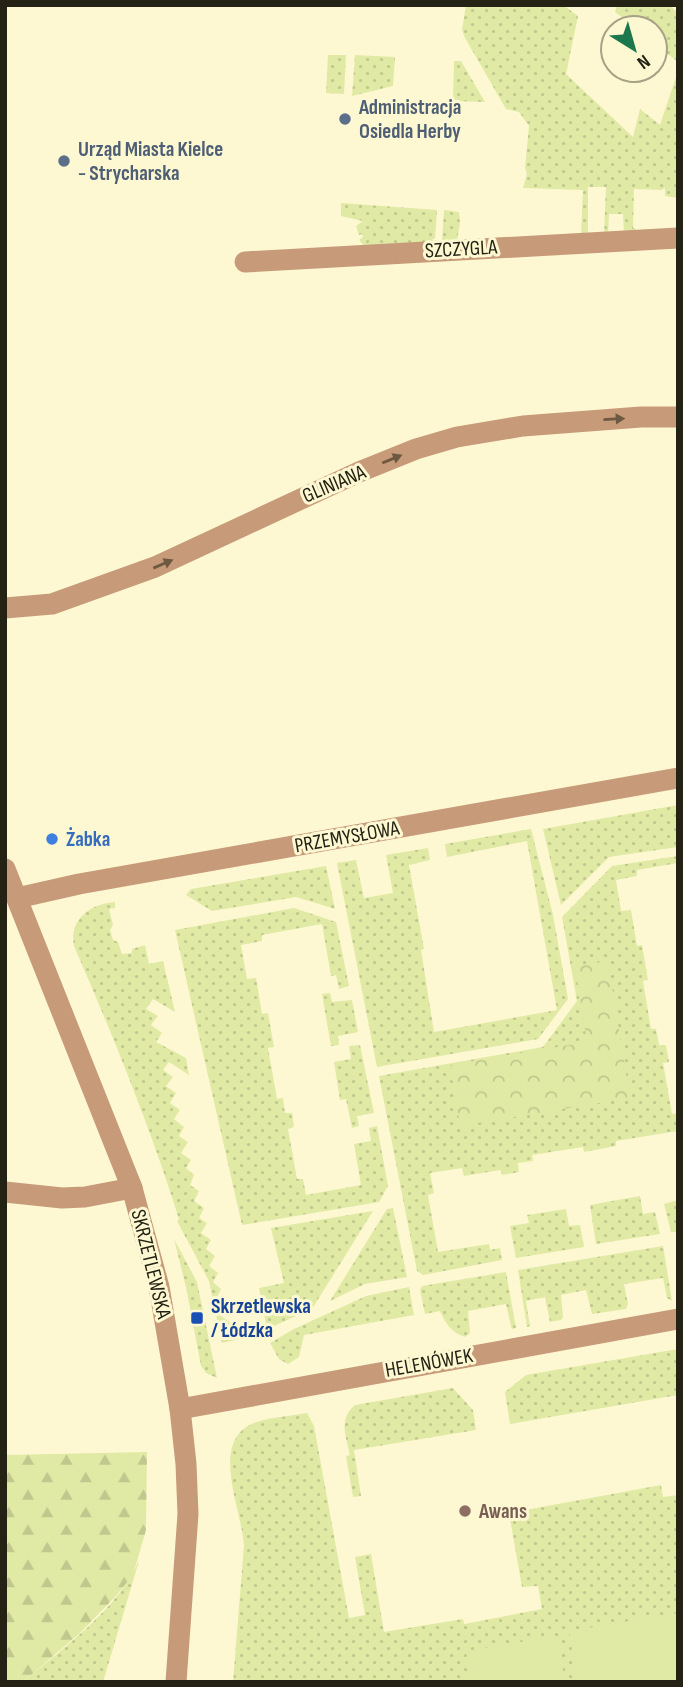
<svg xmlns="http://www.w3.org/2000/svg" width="683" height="1687" viewBox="0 0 683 1687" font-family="'Sofia Sans Condensed',sans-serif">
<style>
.grass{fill:url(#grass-dots)}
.forest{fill:url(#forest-firs)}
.park{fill:url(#park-crowns)}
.pitch{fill:#e0eaa5}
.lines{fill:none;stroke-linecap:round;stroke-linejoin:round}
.minor{stroke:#c79b79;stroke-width:21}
.oneway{fill:#6d5841}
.service-dot{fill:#5c6f8a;stroke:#fef8d2;stroke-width:2.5}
.shop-dot{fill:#3f7fe0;stroke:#fef8d2;stroke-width:2.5}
.transit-dot{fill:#1a4fb4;stroke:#fef8d2;stroke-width:2.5}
.education-dot{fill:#8d6e63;stroke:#fef8d2;stroke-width:2.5}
.labels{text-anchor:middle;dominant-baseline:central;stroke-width:6;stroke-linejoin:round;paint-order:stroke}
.service-label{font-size:21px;font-weight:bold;fill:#4e5e75;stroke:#fef8d2;text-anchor:start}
.street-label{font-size:21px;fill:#242214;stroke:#fef8d2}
.shop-label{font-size:21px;font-weight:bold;fill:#366cbe;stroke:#fef8d2;text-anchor:start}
.transit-label{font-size:21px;font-weight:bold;fill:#164399;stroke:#fef8d2;text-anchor:start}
.education-label{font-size:21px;font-weight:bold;fill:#785e54;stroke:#fef8d2;text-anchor:start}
</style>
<defs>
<pattern id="grass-dots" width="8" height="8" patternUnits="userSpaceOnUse" patternTransform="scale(1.75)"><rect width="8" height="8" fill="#e0eaa5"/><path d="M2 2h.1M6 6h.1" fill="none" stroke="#c0c88d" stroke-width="1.8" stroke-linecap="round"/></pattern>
<pattern id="forest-firs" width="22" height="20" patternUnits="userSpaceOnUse" patternTransform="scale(1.75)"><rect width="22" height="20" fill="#e0eaa5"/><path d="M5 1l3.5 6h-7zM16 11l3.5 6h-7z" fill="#c0c88d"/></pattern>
<pattern id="park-crowns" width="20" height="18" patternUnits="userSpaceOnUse" patternTransform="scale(1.75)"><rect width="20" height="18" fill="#e0eaa5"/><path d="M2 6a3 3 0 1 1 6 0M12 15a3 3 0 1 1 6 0" fill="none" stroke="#c0c88d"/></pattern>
</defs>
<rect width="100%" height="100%" fill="#fef8d2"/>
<g class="grass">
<path d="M 466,5 L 563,5 L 578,16 L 566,74 L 633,137 L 640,109 L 660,125 L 678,71 L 678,198 L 665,196 L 665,188 L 661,190 L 634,189 L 633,228 L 636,229 L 636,233 L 624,234 L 623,214 L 609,214 L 608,235 L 604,234 L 606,187 L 588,187 L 588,235 L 581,235 L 583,190 L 523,188 L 527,174 L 525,168 L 529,126 L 519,112 L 506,109 L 465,38 L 462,30 Z"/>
<path d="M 617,5 L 670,5 L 678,14 L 678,62 L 655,44 L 655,28 L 636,28 L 615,12 Z"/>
<path d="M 328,55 L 346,55 L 344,94 L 326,93 Z"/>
<path d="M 355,55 L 395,57 L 393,86 L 352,96 Z"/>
<path d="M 454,61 L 461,61 L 485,102 L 453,101 Z"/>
<path d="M 341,203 L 437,210 L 435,238 L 432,240 L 442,240 L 444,210 L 459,212 L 460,223 L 457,241 L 365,247 L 359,240 L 363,237 L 362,234 L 359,235 L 356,226 L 363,221 L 341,216 Z"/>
<path d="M 678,805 L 678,847 L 609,857 L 561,905 L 543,829 Z"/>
<path d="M 531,829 L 553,915 L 568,999 L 538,1039 L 377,1067 L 337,863 L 356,860 L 364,898 L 393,893 L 386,855 L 428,848 L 430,860 L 409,865 L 424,949 L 421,950 L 434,1032 L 557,1010 L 527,841 L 447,857 L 445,844 Z"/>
<path d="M 678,856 L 678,863 L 637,870 L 637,876 L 616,880 L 621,911 L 631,910 L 637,946 L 642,945 L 648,980 L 643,981 L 651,1029 L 656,1029 L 659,1045 L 666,1045 L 669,1062 L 663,1063 L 672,1114 L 678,1113 L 678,1131 L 616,1141 L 616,1146 L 584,1152 L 583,1147 L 532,1155 L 533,1161 L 518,1163 L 519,1172 L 502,1175 L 501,1170 L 464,1176 L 462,1168 L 430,1173 L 434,1193 L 428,1195 L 438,1252 L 489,1244 L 490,1250 L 500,1248 L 502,1260 L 423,1275 L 417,1271 L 379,1076 L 543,1047 L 577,1001 L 562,917 L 612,866 Z"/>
<path d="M 326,866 L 335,909 L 296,897 L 212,911 L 186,895 L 191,889 Z"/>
<path d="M 115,902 L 115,908 L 109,909 L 113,925 L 110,930 L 113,940 L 118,942 L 122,954 L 132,953 L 132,949 L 145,945 L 149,964 L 163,961 L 175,1012 L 153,999 L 146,1009 L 158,1016 L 151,1025 L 162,1033 L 156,1042 L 186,1058 L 189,1075 L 169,1062 L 163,1070 L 173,1077 L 166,1086 L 176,1093 L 170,1103 L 180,1110 L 174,1119 L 184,1127 L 179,1136 L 188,1142 L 181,1153 L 191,1160 L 186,1168 L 194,1175 L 190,1185 L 199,1191 L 194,1201 L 204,1208 L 199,1218 L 207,1223 L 201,1233 L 211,1240 L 206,1249 L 215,1256 L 209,1266 L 218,1273 L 213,1282 L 221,1289 L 216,1299 L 225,1306 L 220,1315 L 248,1337 L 222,1343 L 209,1281 L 177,1221 L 179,1219 C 150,1126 113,1036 74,946 C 69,919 90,904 115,902 Z"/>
<path d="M 294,908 L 336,922 L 349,986 L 339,989 L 336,975 L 331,976 L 322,924 L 262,935 L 262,941 L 241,945 L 247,979 L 256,978 L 262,1014 L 268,1013 L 274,1047 L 268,1048 L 277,1099 L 283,1098 L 285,1113 L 292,1113 L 294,1127 L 288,1129 L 297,1179 L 303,1179 L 306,1195 L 361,1185 L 354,1144 L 371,1141 L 369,1128 L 377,1126 L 388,1186 L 379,1202 L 242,1225 L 175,930 Z"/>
<path d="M 330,993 L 332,1002 L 352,1000 L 358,1032 L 338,1036 L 339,1045 L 331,1046 L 322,994 Z"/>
<path d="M 360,1045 L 374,1113 L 357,1116 L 359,1126 L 352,1128 L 346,1099 L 340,1100 L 334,1062 L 351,1059 L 349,1046 Z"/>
<path d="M 640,1196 L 643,1214 L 655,1212 L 660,1234 L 596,1244 L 590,1205 Z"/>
<path d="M 678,1200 L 678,1232 L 671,1232 L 664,1204 Z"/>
<path d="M 393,1208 L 407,1277 L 365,1284 L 330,1301 L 387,1209 Z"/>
<path d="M 566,1209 L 569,1226 L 580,1225 L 584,1247 L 516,1258 L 510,1226 L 529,1223 L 527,1215 Z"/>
<path d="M 373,1211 L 312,1309 L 267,1329 L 259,1288 L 284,1283 L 271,1228 Z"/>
<path d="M 174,1239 L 197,1282 L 217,1378 L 206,1373 L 201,1366 L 186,1287 Z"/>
<path d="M 663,1246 L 672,1301 L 667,1298 L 663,1278 L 624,1284 L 628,1304 L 626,1309 L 592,1314 L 586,1290 L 561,1295 L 563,1317 L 561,1320 L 550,1322 L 545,1297 L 526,1301 L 530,1326 L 527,1327 L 518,1270 Z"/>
<path d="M 506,1272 L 516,1328 L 512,1329 L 511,1326 L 506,1304 L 468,1311 L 470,1333 L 465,1337 C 452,1333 445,1323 440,1311 L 425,1314 L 420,1290 L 422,1286 Z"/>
<path d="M 409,1287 L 414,1315 L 304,1335 L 299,1357 L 288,1364 L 279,1359 L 270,1343 L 294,1329 L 366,1296 Z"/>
<path d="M 678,1349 L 678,1395 L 510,1424 L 505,1392 L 526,1375 Z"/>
<path d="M 453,1388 L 473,1410 L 476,1430 L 354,1450 L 361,1496 L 353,1497 L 346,1456 L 350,1455 C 346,1436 338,1419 355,1405 Z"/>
<path d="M 307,1413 L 314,1426 L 349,1618 L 365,1615 L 355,1557 L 371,1554 L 384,1632 L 463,1619 L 464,1624 L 542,1609 L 538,1586 L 522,1587 L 509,1513 L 661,1485 L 663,1497 L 678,1495 L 678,1682 L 233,1682 L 244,1545 C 241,1507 209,1441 254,1423 C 270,1417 291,1416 307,1413 Z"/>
<path d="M 139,1561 L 103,1682 L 23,1682 C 62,1649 118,1609 139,1561 Z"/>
</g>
<path class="forest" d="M 147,1452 L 146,1530 L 133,1575 L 116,1596 L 80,1633 L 23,1682 L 5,1682 L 5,1455 Z"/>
<path class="park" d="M 608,961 L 630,1098 L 460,1126 L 450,1065 L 587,1042 L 575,966 Z"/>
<g class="pitch">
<path d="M 678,1613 L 678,1682 L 577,1682 L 569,1631 Z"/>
<path d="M 557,1636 L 565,1682 L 471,1682 L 466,1651 Z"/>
</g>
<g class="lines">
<g class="minor">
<path d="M 245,262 L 678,238"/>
<path d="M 5,608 L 52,604 L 155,567 L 359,472 L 416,449 L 457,437 L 523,426 L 641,417 L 678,417"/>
<path d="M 5,869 L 132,1188 L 159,1287 L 180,1409 L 186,1464 L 188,1514 L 176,1682"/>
<path d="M 17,898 L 79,884 L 678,778"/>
<path d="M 5,1192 L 62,1198 L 85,1197 L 132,1188"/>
<path d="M 180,1409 L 678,1319"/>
</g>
</g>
<defs><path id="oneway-solid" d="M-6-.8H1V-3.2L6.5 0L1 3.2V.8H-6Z" transform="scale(1.75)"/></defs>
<g class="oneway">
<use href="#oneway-solid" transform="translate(614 419) rotate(-3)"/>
<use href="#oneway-solid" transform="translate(392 459) rotate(-22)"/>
<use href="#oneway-solid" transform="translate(163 564) rotate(-23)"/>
</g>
<g class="service-dot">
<circle cx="345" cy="119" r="7"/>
<circle cx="64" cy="161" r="7"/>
</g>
<circle class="shop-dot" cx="52" cy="839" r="7"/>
<rect class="transit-dot" x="190" y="1311" width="14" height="14" rx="3.5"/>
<circle class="education-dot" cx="465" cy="1511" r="7"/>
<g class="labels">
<g class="service-label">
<text x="359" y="107">Administracja<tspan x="359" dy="24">Osiedla Herby</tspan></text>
<text x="78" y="149">Urząd Miasta Kielce<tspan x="78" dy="24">- Strycharska</tspan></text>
</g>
<g class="street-label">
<text transform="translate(461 249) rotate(-3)">SZCZYGLA</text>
<text transform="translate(334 484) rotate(-23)">GLINIANA</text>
<text transform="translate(347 837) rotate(-10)">PRZEMYSŁOWA</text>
<text transform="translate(151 1264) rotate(76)">SKRZETLEWSKA</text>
<text transform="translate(429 1363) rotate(-10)">HELENÓWEK</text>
</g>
<g class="shop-label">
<text x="66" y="839">Żabka</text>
</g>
<g class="transit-label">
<text x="211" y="1306">Skrzetlewska<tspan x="211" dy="24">/ Łódzka</tspan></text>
</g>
<g class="education-label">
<text x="479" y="1511">Awans</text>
</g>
</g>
<rect width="683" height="1687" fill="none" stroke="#242214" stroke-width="14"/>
<g transform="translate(634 49) rotate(143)"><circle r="33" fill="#fef8d2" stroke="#a7a286" stroke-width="2"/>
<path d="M0-5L12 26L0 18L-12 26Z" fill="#1c774c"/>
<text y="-10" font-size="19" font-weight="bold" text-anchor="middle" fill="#242214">N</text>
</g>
</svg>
